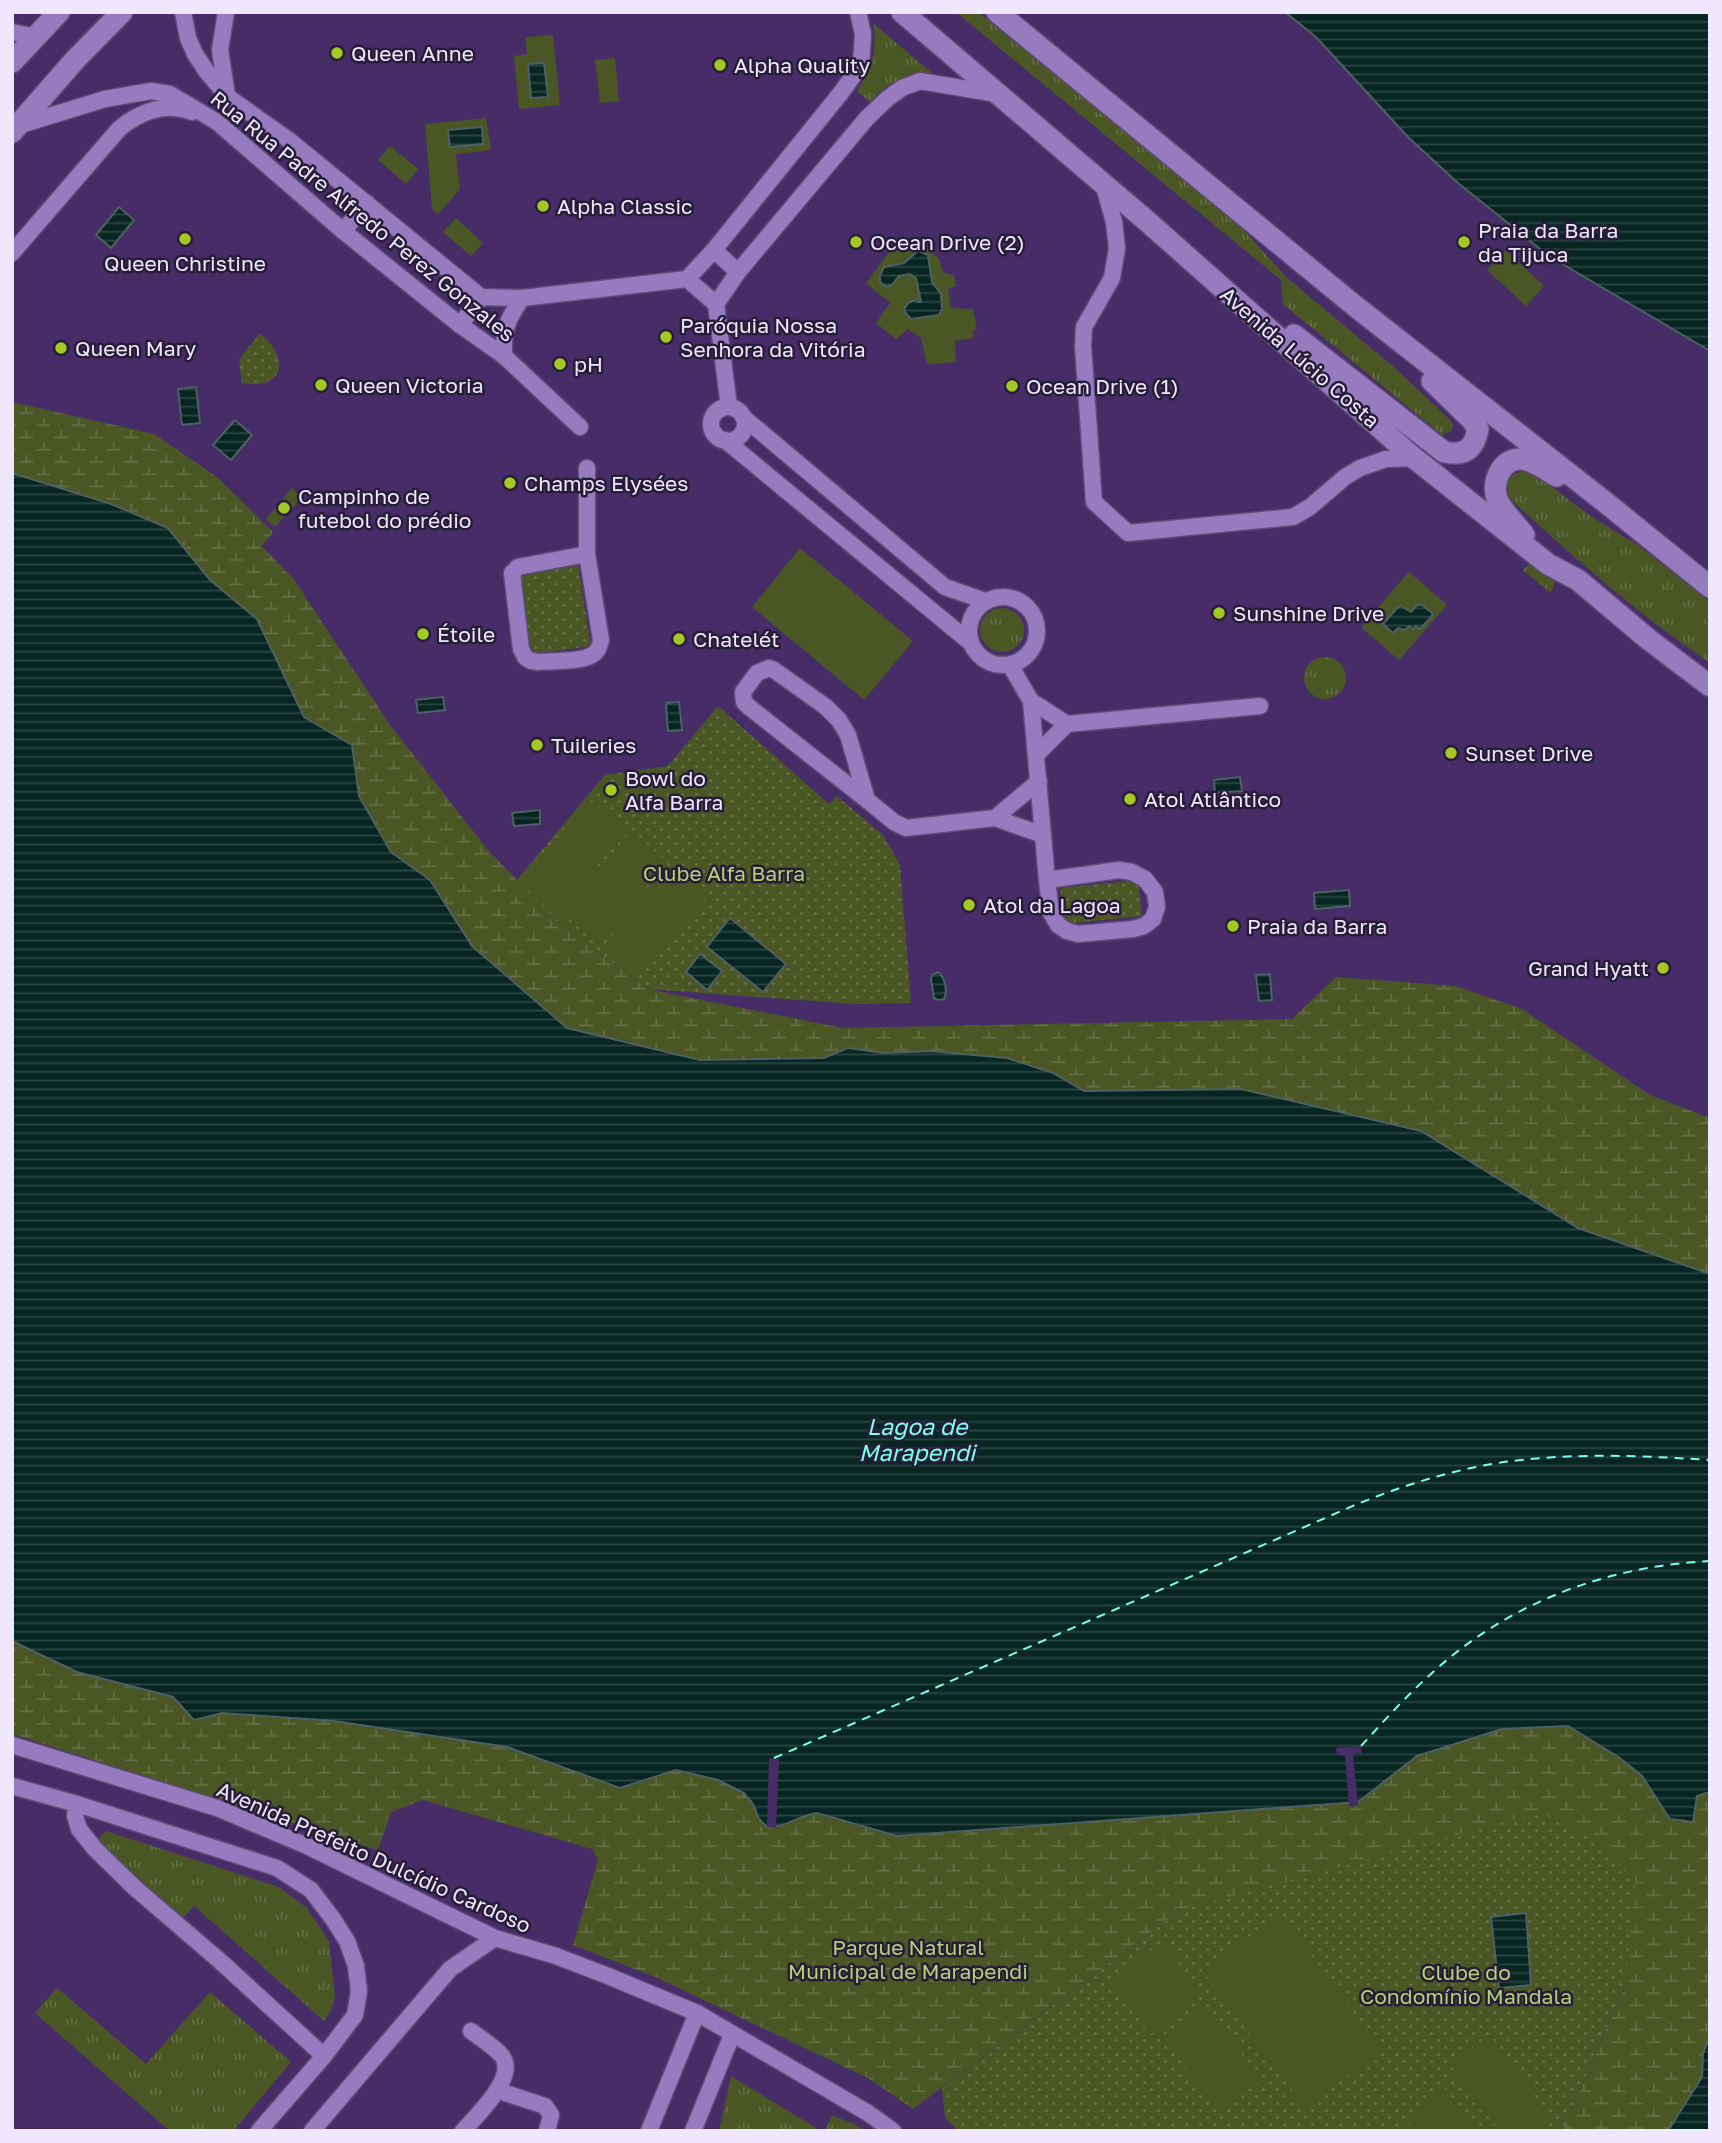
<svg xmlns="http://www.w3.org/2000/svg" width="1722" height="2143" viewBox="0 0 1722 2143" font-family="'Golos Text',sans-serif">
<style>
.grass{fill:url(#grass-tufts)}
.wetland{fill:url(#wetland-marsh)}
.park{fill:url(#park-dots)}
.garden{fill:#4a5725}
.water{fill:url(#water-rules);stroke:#4d6063;stroke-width:2}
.pier{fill:#472d67}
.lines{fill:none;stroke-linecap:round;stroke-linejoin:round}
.ferry{stroke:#7afeea;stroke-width:2;stroke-dasharray:9 7;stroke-linecap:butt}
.street-casing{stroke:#5f4a79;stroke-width:19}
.secondary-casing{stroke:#5f4a79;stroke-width:24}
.street{stroke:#967cbe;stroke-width:16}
.secondary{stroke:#967cbe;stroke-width:21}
.poi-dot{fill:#a4c824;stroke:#281d38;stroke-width:2.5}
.labels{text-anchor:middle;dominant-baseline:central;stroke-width:5;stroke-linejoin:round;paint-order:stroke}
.poi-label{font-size:21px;fill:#efe8fd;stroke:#281d38;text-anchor:start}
.street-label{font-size:21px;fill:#efe8fd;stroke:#281d38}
.park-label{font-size:21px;fill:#b6d074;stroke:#281d38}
.water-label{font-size:23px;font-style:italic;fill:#7afeea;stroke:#281d38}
</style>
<defs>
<pattern id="grass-tufts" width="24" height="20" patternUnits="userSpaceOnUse" patternTransform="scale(1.75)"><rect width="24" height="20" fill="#4a5725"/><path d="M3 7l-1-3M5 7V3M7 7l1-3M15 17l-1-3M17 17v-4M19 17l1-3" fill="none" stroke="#646f46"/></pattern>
<pattern id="wetland-marsh" width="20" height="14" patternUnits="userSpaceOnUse" patternTransform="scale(1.75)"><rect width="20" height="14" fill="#4a5725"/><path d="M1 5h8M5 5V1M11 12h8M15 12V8" fill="none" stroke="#646f46"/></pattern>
<pattern id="park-dots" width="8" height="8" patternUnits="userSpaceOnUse" patternTransform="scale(1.75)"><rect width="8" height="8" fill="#4a5725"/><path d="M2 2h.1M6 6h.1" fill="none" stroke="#646f46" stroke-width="1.8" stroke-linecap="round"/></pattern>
<pattern id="water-rules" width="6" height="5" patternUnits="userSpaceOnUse" patternTransform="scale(1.75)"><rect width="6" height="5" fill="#072621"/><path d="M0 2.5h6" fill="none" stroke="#2b4642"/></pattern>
</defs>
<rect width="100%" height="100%" fill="#472d67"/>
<g class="grass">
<path d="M 956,12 L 978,12 L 1241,227 L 1286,277 L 1395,368 L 1449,419 L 1453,424 L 1452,431 L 1442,435 L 1283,304 L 1281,280 Z"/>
<path d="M 874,24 L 932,73 C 904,76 889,80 870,102 L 857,91 C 873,67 876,52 874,24 Z"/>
<path d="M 1522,471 L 1535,474 L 1589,515 L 1639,546 L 1710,602 L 1710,663 C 1636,613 1574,558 1509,498 L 1507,485 L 1510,476 Z"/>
<path d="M 1531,562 L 1555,582 L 1551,593 L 1523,570 Z"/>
<circle cx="1002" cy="630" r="22"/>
<circle cx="1325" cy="678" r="21"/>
<path d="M 106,1831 L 279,1887 L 307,1908 L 329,1941 L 335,1996 L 331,2011 L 324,2021 L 194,1906 L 183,1918 L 96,1842 Z"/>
<path d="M 57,1988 L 146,2064 L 210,1992 L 291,2062 L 233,2131 L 170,2131 L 35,2013 Z"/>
<path d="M 731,2076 L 821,2131 L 719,2131 Z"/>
<path d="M 832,2115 L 858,2126 L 864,2131 L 825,2131 Z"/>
</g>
<g class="wetland">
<path d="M 12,402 L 154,434 L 217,477 L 273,532 L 262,546 L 295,581 L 390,725 L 487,849 L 555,919 L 647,989 L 843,1028 L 1292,1019 L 1336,977 L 1456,986 L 1522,1009 L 1650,1095 L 1710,1118 L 1710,1274 L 1578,1228 L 1421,1131 L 1241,1089 L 1084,1091 L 1053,1073 L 1007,1058 L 930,1051 L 884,1053 L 848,1048 L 824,1058 L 700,1060 L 567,1028 L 472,946 L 430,880 L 391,852 L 359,796 L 352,745 L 304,717 L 257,619 L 210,580 L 168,528 L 111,504 L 12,473 Z"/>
<path d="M 12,1641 L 77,1672 L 173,1697 L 194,1720 L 222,1713 L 334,1721 L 507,1747 L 620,1788 L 676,1770 L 718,1780 L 744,1793 L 753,1804 L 759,1819 L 767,1827 C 785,1828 799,1815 817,1813 L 897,1836 L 1358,1802 L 1417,1756 L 1502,1729 L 1568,1726 L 1620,1758 L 1643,1776 L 1670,1819 L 1697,1796 L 1710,1792 L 1710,2035 L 1703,2054 L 1702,2077 L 1668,2131 L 1562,2131 L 1625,1986 L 1181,1910 L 913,2109 L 868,2078 L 653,1976 L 573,1945 L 598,1860 L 592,1849 L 423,1800 L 391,1812 L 378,1850 L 12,1734 Z"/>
</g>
<g class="park">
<path d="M 260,333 C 290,357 285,391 242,383 L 239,359 Z"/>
<path d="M 578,565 L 591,646 L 529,655 L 516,575 Z"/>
<path d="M 718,706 L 829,804 L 837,796 L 883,835 L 900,865 L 911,1003 L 856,1004 L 647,989 L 555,919 L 517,880 L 605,775 L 668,766 Z"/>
<path d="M 1138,880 L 1142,916 L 1064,924 L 1060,888 Z"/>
<path d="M 1541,1812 L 1598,1842 L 1635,1883 L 1625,1985 L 1562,2131 L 959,2131 L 945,2118 L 942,2088 L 1181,1910 Z"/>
</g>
<g class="garden">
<path d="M 553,35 L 560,105 L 519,109 L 514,56 L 527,54 L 525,37 Z"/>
<path d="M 615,58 L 619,101 L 600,103 L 595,60 Z"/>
<path d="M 486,118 L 491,150 L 456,154 L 460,189 L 438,214 L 432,209 L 425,124 Z"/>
<path d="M 390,146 L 418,169 L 406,184 L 378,160 Z"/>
<path d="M 456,218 L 483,243 L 471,256 L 443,232 Z"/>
<path d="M 919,239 L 939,259 L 943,273 L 954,275 L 956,286 L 948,289 L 951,308 L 973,309 L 977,330 L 973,330 L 973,338 L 955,341 L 956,362 L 927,364 L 921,338 L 908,329 L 896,339 L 876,323 L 890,303 L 866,283 L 896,243 Z"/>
<path d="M 1506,250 L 1544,286 L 1526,306 L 1487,270 Z"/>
<path d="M 292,488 L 302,497 L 275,527 L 266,519 Z"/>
<path d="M 800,548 L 913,641 L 864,700 L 752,607 Z"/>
<path d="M 1409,572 L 1447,605 L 1399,660 L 1361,627 Z"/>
<path d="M 589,800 L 626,831 L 559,912 L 521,880 Z"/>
<path d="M 631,831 L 667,862 L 599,944 L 562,913 Z"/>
<path d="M 671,864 L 708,895 L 640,976 L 603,946 Z"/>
<path d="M 1280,1914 L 1382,2051 L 1305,2107 L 1203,1971 Z"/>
<path d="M 1163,1942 L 1202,1996 L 1150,2034 L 1110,1979 Z"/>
<path d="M 1205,2005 L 1261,2080 L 1219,2112 L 1162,2037 Z"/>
<path d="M 1490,2035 L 1550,2116 L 1530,2131 L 1499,2131 L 1450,2064 Z"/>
<path d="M 1445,2089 L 1477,2131 L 1415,2131 L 1405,2118 Z"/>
</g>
<g class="water">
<path d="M 1285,12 L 1710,12 L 1710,351 L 1549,256 L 1458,183 L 1409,138 L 1316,37 Z"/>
<path d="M 544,63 L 548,97 L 531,98 L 528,64 Z"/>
<path d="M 482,127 L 483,144 L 450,147 L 448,130 Z"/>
<path d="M 119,207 L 134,220 L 111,248 L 96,235 Z"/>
<path d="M 918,251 L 928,255 L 932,282 L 941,294 L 942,309 L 939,315 L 911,319 L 904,311 C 906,303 910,301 918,300 L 918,302 L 921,302 L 916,278 L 910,274 L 899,276 L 892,285 L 886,287 L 880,282 L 880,276 L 884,267 L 904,263 Z"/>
<path d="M 196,387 L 200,423 L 182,425 L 178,389 Z"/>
<path d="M 235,420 L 252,435 L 231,460 L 213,445 Z"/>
<path d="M 12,473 L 111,504 L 168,528 L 210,580 L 257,619 L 304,717 L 352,745 L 359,796 L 391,852 L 430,880 L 472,946 L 567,1028 L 700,1060 L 824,1058 L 848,1048 L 884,1053 L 930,1051 L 1007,1058 L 1053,1073 L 1084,1091 L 1241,1089 L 1421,1131 L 1578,1228 L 1710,1274 L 1710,1792 L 1697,1796 L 1693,1822 L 1670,1819 L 1642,1776 L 1620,1758 L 1568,1726 L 1502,1729 L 1417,1756 L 1358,1802 L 897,1836 L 817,1813 C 799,1815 785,1828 767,1827 L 759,1819 L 753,1804 L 744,1793 L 718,1780 L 676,1770 L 620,1788 L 507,1747 L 334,1721 L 222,1713 L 194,1720 L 173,1697 L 77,1672 L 12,1641 Z"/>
<path d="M 1417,605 L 1422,605 L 1432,613 L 1432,616 L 1420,629 L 1416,626 L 1413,629 L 1409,626 L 1405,630 L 1398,628 L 1393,633 L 1383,624 L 1397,608 L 1401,606 L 1411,612 Z"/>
<path d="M 443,697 L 445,710 L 418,713 L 416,700 Z"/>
<path d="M 679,702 L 682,730 L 668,731 L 666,703 Z"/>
<path d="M 1240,777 L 1242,791 L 1215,793 L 1214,780 Z"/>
<path d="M 540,810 L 540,824 L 514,826 L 512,813 Z"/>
<path d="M 1349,890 L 1350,906 L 1315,909 L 1314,893 Z"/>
<path d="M 730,918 L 786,964 L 763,992 L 707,947 Z"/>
<path d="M 700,954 L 722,971 L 707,990 L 686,972 Z"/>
<path d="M 938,972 C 945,977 948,991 944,999 L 938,1000 L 934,998 L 931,979 L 932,975 Z"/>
<path d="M 1270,974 L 1272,1000 L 1259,1001 L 1256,975 Z"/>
<path d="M 1526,1913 L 1531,1985 L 1499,1988 L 1491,1917 Z"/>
<path d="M 1710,2035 L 1710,2131 L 1668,2131 L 1702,2077 L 1703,2054 Z"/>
</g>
<g class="pier">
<path d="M 1361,1746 L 1362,1753 L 1353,1754 L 1358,1806 L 1349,1807 L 1345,1756 L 1337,1755 L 1336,1748 Z"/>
<path d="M 769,1758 L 779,1759 L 776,1828 L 767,1827 Z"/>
</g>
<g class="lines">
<g class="ferry">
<path d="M 1361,1746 C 1384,1721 1407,1695 1432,1673 C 1508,1603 1607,1566 1710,1561"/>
<path d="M 774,1758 L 1355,1505 C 1409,1483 1464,1466 1521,1460 C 1584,1453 1647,1456 1710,1460"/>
</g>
<defs>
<g id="street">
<path d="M 183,12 L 188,38 L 195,54 L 207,72 L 228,97 L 290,141 L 481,297 L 522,298 L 687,279 L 714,250 L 840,94 L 861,65 L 863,34 L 858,12"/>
<path d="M 226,12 L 220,50 L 227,96"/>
<path d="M 12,32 L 36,37"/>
<path d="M 17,126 L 105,99 L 151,91 L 170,94 L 217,122 L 343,231 L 460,325 L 504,356 L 580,427"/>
<path d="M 1103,183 L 1114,222 L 1117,248 L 1112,278 L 1084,327 L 1083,346 L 1094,502 L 1128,533 L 1293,517 L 1310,507 L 1345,477 L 1360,468 L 1386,459 L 1414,458"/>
<path d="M 343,231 L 367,203"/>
<path d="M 714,250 L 738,272"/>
<path d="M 12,253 L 119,129 C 140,111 166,102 192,112"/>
<path d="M 687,279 L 716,304"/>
<path d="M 460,325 L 481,297"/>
<path d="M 504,356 C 503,329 507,320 522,298"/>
<path d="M 729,407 L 716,304 L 738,272 L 867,118 L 888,98 L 902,88 L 920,81 L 997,94"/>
<circle cx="728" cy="424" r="17"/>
<path d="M 743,417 L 945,587 L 985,601"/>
<path d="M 725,440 L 971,643"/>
<path d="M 587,554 L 518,567 L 512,573 L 521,649 L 525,657 L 531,661 L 538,662 C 552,661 581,662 592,655 C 598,652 600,646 601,640 L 587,554 L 587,468"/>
<circle cx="1003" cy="631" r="34"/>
<path d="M 1010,665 L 1031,701 L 1047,880 L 1051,913 L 1058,925 L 1067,931 L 1078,934 L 1133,929 L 1144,926 L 1153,919 L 1157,907 L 1155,892 L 1145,879 L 1132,872 L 1119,870 L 1047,880"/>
<path d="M 1031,701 L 1067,724 L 1260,706"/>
<path d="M 1036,755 L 1067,724"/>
<path d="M 867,800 L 749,707 L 744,702 L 743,692 L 757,673 L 769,668 L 774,670 L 826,707 L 839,720 L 848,735 L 867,800 L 894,822 L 906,828 L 995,818 L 1039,781"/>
<path d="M 995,818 L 1043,835"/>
<path d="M 12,1745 L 217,1808 L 307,1846 L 495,1938 L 556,1956 L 608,1976 L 697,2013 L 868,2113 L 893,2131"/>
<path d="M 12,1786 L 77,1804 L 277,1868 L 311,1890 L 333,1919 L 347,1941 L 356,1966 L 359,1991 L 355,2015 L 324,2056 L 259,2131"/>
<path d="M 77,1804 L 75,1816 L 79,1829 L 95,1849 L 135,1888 L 220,1961 L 324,2056"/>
<path d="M 499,2091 L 545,2106 L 551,2115 L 547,2131"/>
<path d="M 312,2131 L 450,1969 L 495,1938"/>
<path d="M 463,2131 C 476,2116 518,2077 502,2056 C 494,2046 481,2039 471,2031"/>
<path d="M 649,2131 L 697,2013"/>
<path d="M 693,2131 L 732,2035"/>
</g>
<g id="secondary">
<path d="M 902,12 L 1148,222 L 1414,458 L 1548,564 L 1578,580 L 1648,639 L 1710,686"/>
<path d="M 997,12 L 1355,306 L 1605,502 L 1710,587"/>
<path d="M 12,62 L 59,12"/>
<path d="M 12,132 L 74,61 L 122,12"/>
<path d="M 1294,335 L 1444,452 C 1464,456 1474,450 1478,429 L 1473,421 L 1432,381"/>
<path d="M 1524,535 C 1516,524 1502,511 1497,499 C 1491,482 1502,457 1522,459 C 1533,460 1548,471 1557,476"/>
</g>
</defs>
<use href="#street" class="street-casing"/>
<use href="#secondary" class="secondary-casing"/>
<use href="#street" class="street"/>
<use href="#secondary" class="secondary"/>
</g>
<g class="poi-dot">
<circle cx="337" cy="53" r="7"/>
<circle cx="720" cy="65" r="7"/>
<circle cx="543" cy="206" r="7"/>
<circle cx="185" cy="239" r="7"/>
<circle cx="856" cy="242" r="7"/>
<circle cx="1464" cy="242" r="7"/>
<circle cx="666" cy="337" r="7"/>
<circle cx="61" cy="348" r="7"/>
<circle cx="560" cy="364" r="7"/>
<circle cx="321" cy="385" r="7"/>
<circle cx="1012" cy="386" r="7"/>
<circle cx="510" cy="483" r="7"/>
<circle cx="284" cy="508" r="7"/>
<circle cx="1219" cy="613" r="7"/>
<circle cx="423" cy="634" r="7"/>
<circle cx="679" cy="639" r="7"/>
<circle cx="537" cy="745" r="7"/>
<circle cx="1451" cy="753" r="7"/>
<circle cx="611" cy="790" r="7"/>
<circle cx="1130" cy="799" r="7"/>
<circle cx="969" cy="905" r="7"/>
<circle cx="1233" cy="926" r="7"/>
<circle cx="1663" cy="968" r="7"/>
</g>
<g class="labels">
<g class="poi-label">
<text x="351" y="53">Queen Anne</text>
<text x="734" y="65">Alpha Quality</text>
<text x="557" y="206">Alpha Classic</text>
<text x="1478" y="230">Praia da Barra<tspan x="1478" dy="24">da Tijuca</tspan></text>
<text x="870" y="242">Ocean Drive (2)</text>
<text x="185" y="263" text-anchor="middle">Queen Christine</text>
<text x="680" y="325">Paróquia Nossa<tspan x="680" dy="24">Senhora da Vitória</tspan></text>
<text x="75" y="348">Queen Mary</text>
<text x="574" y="364">pH</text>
<text x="335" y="385">Queen Victoria</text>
<text x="1026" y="386">Ocean Drive (1)</text>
<text x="524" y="483">Champs Elysées</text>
<text x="298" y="496">Campinho de<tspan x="298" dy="24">futebol do prédio</tspan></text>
<text x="1233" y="613">Sunshine Drive</text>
<text x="437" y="634">Étoile</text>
<text x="693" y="639">Chatelét</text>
<text x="551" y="745">Tuileries</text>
<text x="1465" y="753">Sunset Drive</text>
<text x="625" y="778">Bowl do<tspan x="625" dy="24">Alfa Barra</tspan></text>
<text x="1144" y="799">Atol Atlântico</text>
<text x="983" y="905">Atol da Lagoa</text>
<text x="1247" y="926">Praia da Barra</text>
<text x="1649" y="968" text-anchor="end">Grand Hyatt</text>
</g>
<g class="street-label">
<text transform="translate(363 216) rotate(39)">Rua Rua Padre Alfredo Perez Gonzales</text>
<text transform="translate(1300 357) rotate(41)">Avenida Lúcio Costa</text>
<text transform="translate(374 1857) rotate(24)">Avenida Prefeito Dulcídio Cardoso</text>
</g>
<g class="park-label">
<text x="724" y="873">Clube Alfa Barra</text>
<text x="908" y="1947">Parque Natural<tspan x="908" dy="24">Municipal de Marapendi</tspan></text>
<text x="1466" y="1972">Clube do<tspan x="1466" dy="24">Condomínio Mandala</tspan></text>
</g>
<g class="water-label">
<text x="917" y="1426">Lagoa de<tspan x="917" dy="26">Marapendi</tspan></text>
</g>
</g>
<rect width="1722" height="2143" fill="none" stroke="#efe8fd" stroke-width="28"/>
</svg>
